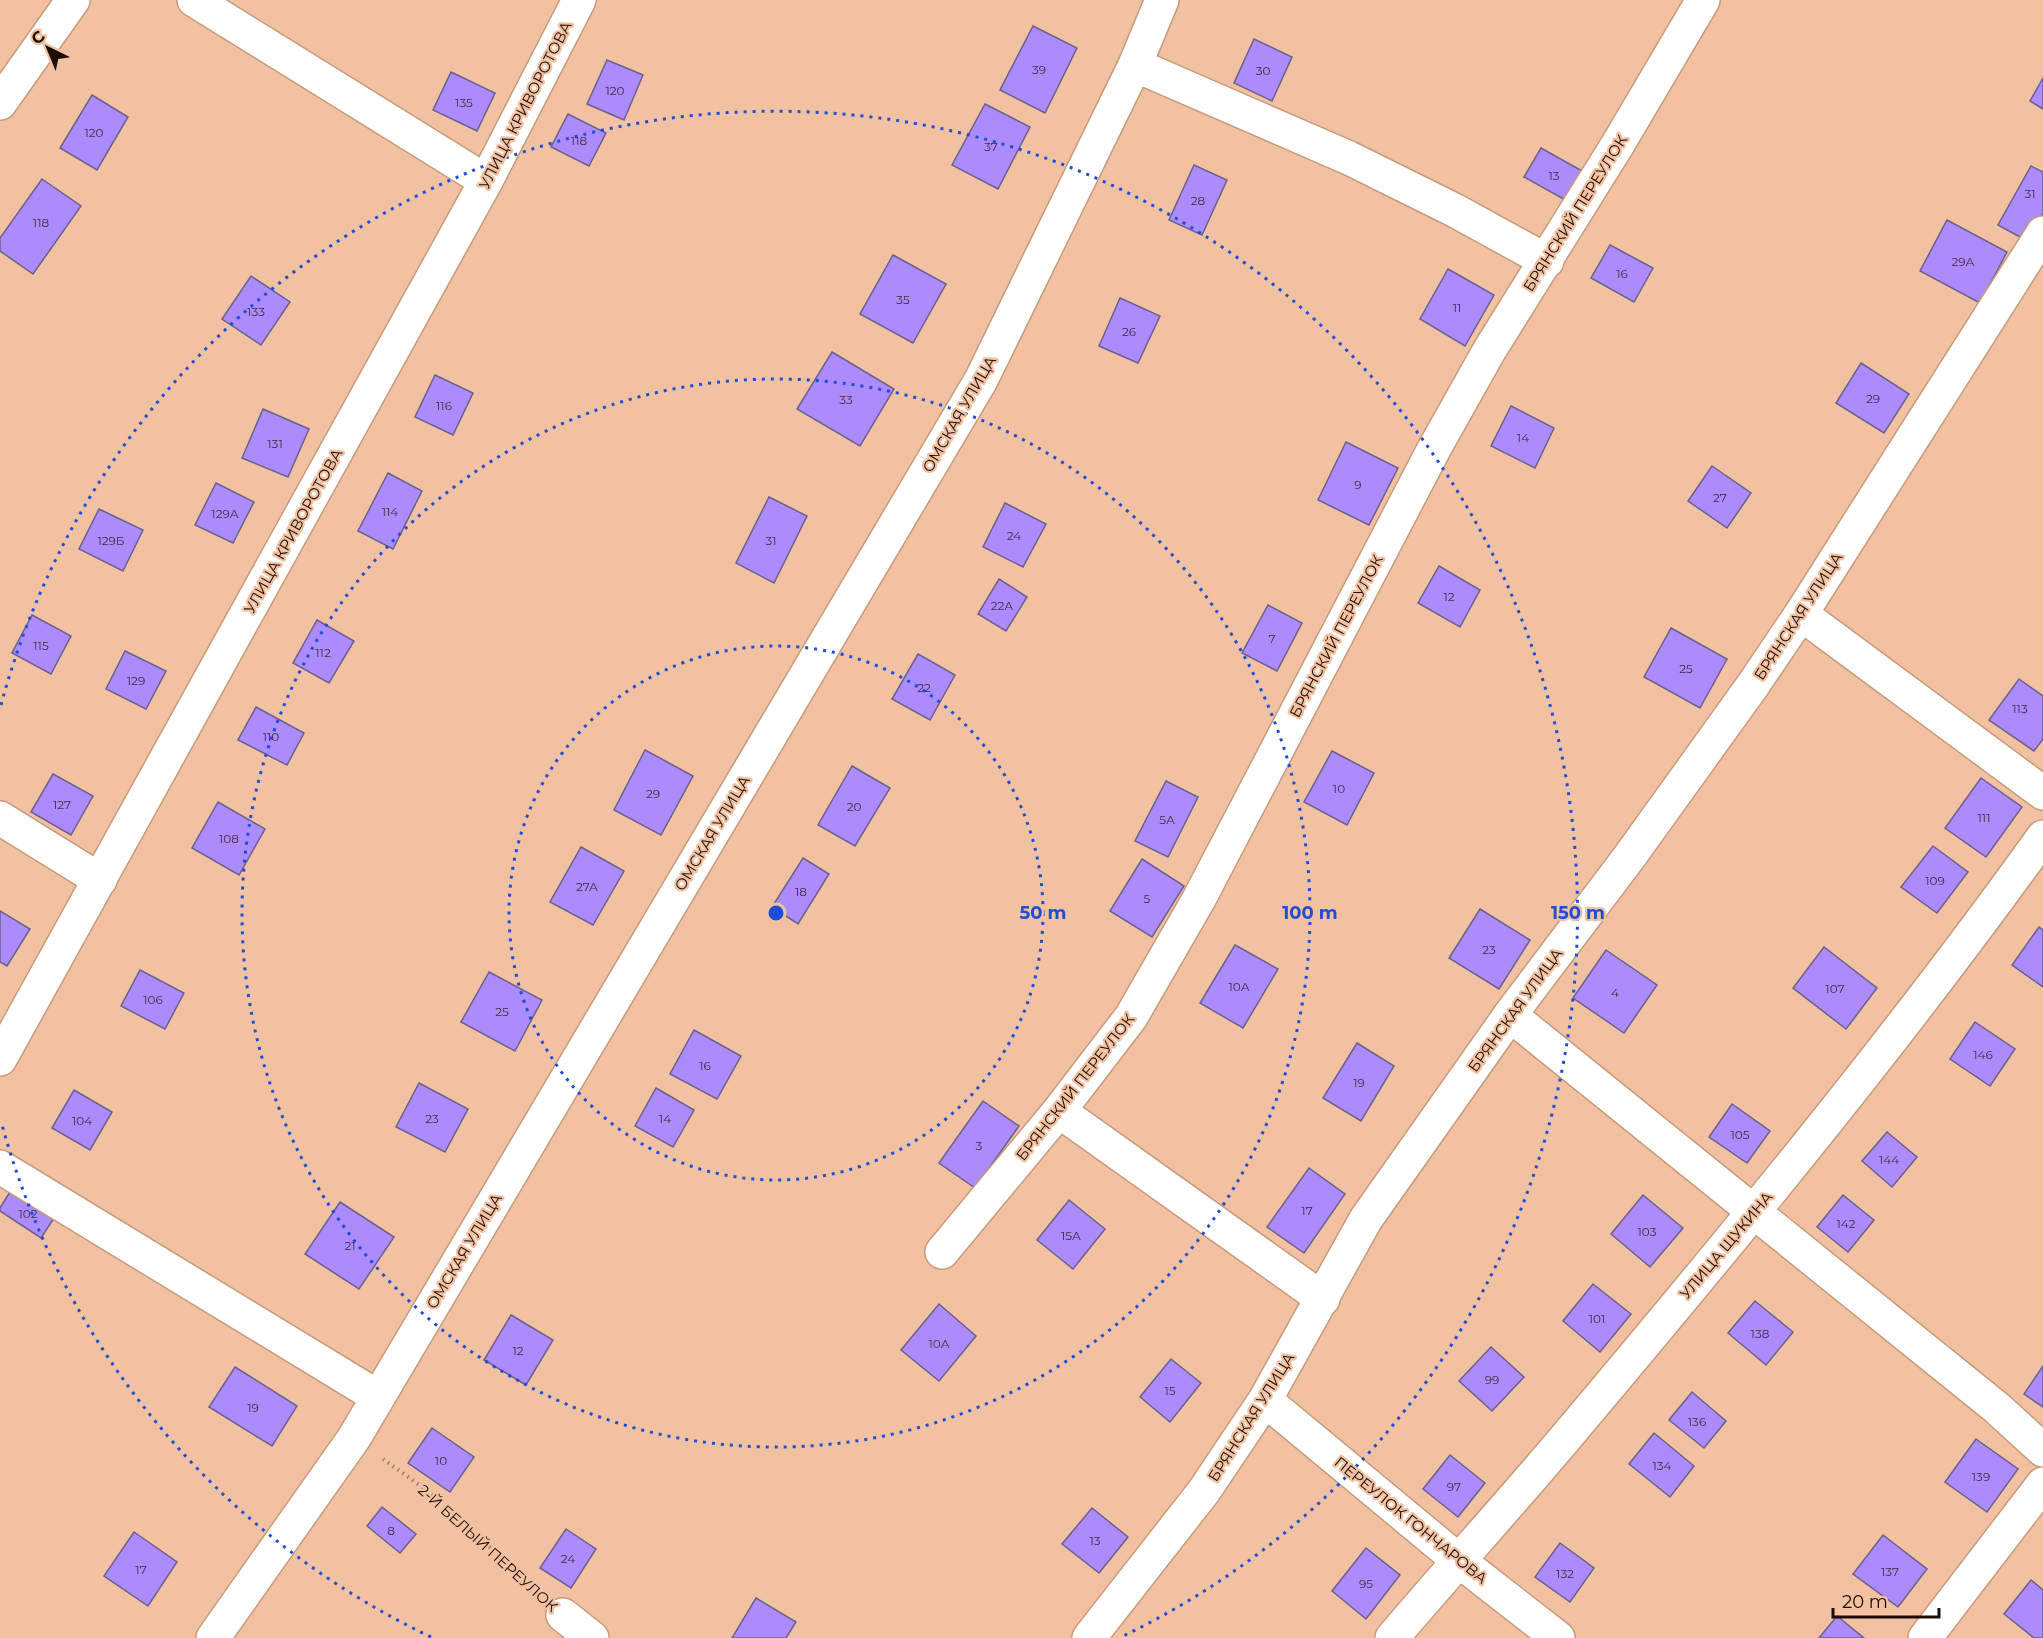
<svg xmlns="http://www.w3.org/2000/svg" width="2043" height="1638" viewBox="0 0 2043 1638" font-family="Montserrat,sans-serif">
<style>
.building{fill:#ac8bfd;stroke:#6b608c;stroke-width:1.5}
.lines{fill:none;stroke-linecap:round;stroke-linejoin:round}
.minor-casing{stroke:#c79a7b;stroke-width:36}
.path{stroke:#a7826b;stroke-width:4;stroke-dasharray:1.5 4.5;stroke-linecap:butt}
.minor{stroke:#fff;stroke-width:33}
.ring{fill:none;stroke:#1d4ed8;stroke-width:3;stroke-dasharray:3 6}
.labels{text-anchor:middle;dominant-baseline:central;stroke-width:4.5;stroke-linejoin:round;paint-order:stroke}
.number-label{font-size:12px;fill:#402c42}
.street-label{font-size:15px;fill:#1c0c03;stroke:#f1c1a2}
.centre{fill:#1d4ed8;stroke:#f1c1a2;stroke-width:3}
.ring-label{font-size:18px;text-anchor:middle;font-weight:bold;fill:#1d4ed8;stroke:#f1c1a2;stroke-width:4.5;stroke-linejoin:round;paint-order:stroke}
</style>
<rect width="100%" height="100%" fill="#f1c1a2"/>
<g class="building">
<path d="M 1033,26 L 1077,48 L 1045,113 L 1000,90 Z"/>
<path d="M 1254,39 L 1292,57 L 1272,101 L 1234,83 Z"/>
<path d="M 607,60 L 643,75 L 624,120 L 587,104 Z"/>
<path d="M 451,72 L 495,93 L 477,131 L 433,110 Z"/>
<path d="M 2043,78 L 2043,109 L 2030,101 Z"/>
<path d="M 92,95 L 128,117 L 97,170 L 60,148 Z"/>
<path d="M 985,104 L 1030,127 L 998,189 L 952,165 Z"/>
<path d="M 568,114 L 606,133 L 589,166 L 551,147 Z"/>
<path d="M 1541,148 L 1584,172 L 1567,201 L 1524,177 Z"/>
<path d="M 1194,165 L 1227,180 L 1202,235 L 1169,220 Z"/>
<path d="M 2031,166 L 2043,172 L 2043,213 L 2027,241 L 1998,225 Z"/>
<path d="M 42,179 L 81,206 L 33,274 L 0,251 L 0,238 Z"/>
<path d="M 1947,220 L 2007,252 L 1980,303 L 1920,271 Z"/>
<path d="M 1610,245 L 1653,268 L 1634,302 L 1591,278 Z"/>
<path d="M 893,255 L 946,284 L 913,343 L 860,314 Z"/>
<path d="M 1448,269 L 1494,295 L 1465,346 L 1420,319 Z"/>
<path d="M 251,276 L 290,302 L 261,345 L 222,319 Z"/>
<path d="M 1120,298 L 1160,316 L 1138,363 L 1099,346 Z"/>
<path d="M 832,352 L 894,389 L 860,446 L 797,409 Z"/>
<path d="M 1861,363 L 1909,394 L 1884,433 L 1836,403 Z"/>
<path d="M 435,375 L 473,393 L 453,435 L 415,417 Z"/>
<path d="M 1511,406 L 1554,428 L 1535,468 L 1491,446 Z"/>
<path d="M 263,409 L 309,429 L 288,477 L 242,458 Z"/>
<path d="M 1346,442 L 1398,468 L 1369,525 L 1318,500 Z"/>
<path d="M 1712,466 L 1751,493 L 1727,528 L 1688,501 Z"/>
<path d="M 388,473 L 422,491 L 393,549 L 358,531 Z"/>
<path d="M 216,483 L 254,502 L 233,543 L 195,525 Z"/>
<path d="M 769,497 L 807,516 L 774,583 L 736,563 Z"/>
<path d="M 1005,503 L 1046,524 L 1023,567 L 983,547 Z"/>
<path d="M 99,509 L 143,530 L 123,571 L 79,549 Z"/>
<path d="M 1439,566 L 1480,590 L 1460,627 L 1418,603 Z"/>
<path d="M 999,579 L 1027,597 L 1006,631 L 978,614 Z"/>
<path d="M 1268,605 L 1302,623 L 1277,671 L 1242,653 Z"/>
<path d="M 32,615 L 71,636 L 51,674 L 12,653 Z"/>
<path d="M 317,620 L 354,641 L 329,683 L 293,663 Z"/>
<path d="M 1671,628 L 1727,659 L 1700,708 L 1644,677 Z"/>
<path d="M 125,651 L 166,671 L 146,709 L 106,689 Z"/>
<path d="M 918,654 L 955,675 L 930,720 L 892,699 Z"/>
<path d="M 2019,679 L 2043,696 L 2043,739 L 2034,751 L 1989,720 Z"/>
<path d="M 256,707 L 304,733 L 287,765 L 238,740 Z"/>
<path d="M 645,750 L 693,776 L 661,835 L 614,810 Z"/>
<path d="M 1332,751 L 1374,773 L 1347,825 L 1304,802 Z"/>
<path d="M 852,766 L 890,788 L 855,846 L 818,825 Z"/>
<path d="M 53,774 L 93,796 L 71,835 L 31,812 Z"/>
<path d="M 1981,778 L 2022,807 L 1986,857 L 1945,828 Z"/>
<path d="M 1166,781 L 1198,797 L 1168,857 L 1135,841 Z"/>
<path d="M 218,802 L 265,829 L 239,875 L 192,848 Z"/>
<path d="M 1933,846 L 1968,872 L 1937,913 L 1901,887 Z"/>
<path d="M 581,847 L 624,871 L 593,925 L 550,902 Z"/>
<path d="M 803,858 L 829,874 L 798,924 L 772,907 Z"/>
<path d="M 1142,859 L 1184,886 L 1152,937 L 1110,911 Z"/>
<path d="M 1480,909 L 1530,940 L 1499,989 L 1449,958 Z"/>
<path d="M 0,911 L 30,929 L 7,966 L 0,962 Z"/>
<path d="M 2039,927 L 2043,930 L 2043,987 L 2012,965 Z"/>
<path d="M 1235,945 L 1278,969 L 1243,1028 L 1200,1003 Z"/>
<path d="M 1824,947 L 1877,988 L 1846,1029 L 1793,988 Z"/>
<path d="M 1606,950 L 1657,985 L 1624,1033 L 1573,998 Z"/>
<path d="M 140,970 L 184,993 L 165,1029 L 121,1006 Z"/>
<path d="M 489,972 L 542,1000 L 515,1051 L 461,1022 Z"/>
<path d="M 1975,1022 L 2015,1049 L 1990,1086 L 1950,1059 Z"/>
<path d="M 694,1030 L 741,1056 L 717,1099 L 670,1074 Z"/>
<path d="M 1357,1043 L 1394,1066 L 1361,1121 L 1323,1098 Z"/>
<path d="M 419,1083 L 468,1109 L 445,1152 L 396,1127 Z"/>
<path d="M 656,1088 L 694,1110 L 673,1147 L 635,1126 Z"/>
<path d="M 74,1090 L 112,1112 L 90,1150 L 52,1128 Z"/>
<path d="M 983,1101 L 1019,1126 L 975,1188 L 939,1163 Z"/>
<path d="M 1732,1104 L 1770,1131 L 1747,1163 L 1709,1137 Z"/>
<path d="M 1887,1132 L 1917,1157 L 1892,1187 L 1862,1161 Z"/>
<path d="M 1309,1168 L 1345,1194 L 1304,1253 L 1267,1227 Z"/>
<path d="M 13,1187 L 56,1215 L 41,1238 L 0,1211 L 0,1208 Z"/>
<path d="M 1643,1195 L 1683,1228 L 1650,1267 L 1611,1234 Z"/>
<path d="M 1843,1195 L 1874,1220 L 1848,1252 L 1817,1227 Z"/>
<path d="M 1069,1200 L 1105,1229 L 1073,1269 L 1037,1240 Z"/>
<path d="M 340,1202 L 394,1237 L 359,1289 L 305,1254 Z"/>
<path d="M 1593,1284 L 1631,1314 L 1600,1352 L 1563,1321 Z"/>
<path d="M 1755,1301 L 1793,1332 L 1766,1365 L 1728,1333 Z"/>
<path d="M 939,1304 L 976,1336 L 939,1381 L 901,1350 Z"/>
<path d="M 511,1315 L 553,1340 L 526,1385 L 484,1360 Z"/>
<path d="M 1491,1347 L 1524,1377 L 1492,1411 L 1459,1381 Z"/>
<path d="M 1171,1359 L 1201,1383 L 1170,1422 L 1140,1397 Z"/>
<path d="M 2043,1366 L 2043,1407 L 2024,1394 Z"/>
<path d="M 235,1367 L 297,1406 L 272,1446 L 209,1407 Z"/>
<path d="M 1692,1392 L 1726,1421 L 1704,1448 L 1669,1420 Z"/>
<path d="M 432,1428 L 474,1457 L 450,1492 L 408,1463 Z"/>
<path d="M 1654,1433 L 1694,1466 L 1670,1497 L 1629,1464 Z"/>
<path d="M 1976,1439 L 2018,1469 L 1987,1512 L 1945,1482 Z"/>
<path d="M 1450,1455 L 1485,1483 L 1458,1517 L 1423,1489 Z"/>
<path d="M 382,1507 L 416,1534 L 400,1553 L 367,1526 Z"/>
<path d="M 1092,1508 L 1128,1537 L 1099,1573 L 1062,1544 Z"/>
<path d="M 566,1529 L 596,1549 L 571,1588 L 540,1568 Z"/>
<path d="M 134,1532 L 177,1562 L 148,1606 L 104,1576 Z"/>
<path d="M 1883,1535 L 1927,1569 L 1898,1607 L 1853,1574 Z"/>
<path d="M 1560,1543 L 1594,1568 L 1570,1602 L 1535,1577 Z"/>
<path d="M 1366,1548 L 1400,1575 L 1366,1619 L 1332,1591 Z"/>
<path d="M 2031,1580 L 2043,1590 L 2043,1638 L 2034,1638 L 2004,1614 Z"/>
<path d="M 756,1598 L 796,1622 L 786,1638 L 732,1638 Z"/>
<path d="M 1837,1616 L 1864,1638 L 1819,1638 Z"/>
</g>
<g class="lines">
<defs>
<g id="minor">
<path d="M 194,0 L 486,181"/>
<path d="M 1135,65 L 1349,158 L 1456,211 L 1547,261"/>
<path d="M 0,103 L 73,0"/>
<path d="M 1801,614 L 2043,793"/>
<path d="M 0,818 L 100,880"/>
<path d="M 1510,1015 L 1997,1408 L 2043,1450"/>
<path d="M 0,1059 L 486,181 L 579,0"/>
<path d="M 1059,1111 L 1323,1299"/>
<path d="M 0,1167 L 378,1397"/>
<path d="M 942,1252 L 1059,1111 L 1131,1017 L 1199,899 L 1434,449 L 1489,351 L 1618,144 L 1703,0"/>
<path d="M 1265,1400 L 1458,1560 L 1558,1638"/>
<path d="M 563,1615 L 592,1638"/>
<path d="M 213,1638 L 354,1438 L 981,380 L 1135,65 L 1162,0"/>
<path d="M 1089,1638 L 1204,1491 L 1265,1400 L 1366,1219 L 1510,1015 L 1630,856 L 1753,685 L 1801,614 L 2043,233"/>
<path d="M 1392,1638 C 1448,1572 1506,1508 1562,1442 C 1728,1245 1893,1046 2043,837"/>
<path d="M 1925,1638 L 2043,1484"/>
</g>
</defs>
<use href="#minor" class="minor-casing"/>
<path class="path" d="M 383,1459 L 429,1492 L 539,1592"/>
<use href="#minor" class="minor"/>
</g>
<g class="ring">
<circle cx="776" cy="913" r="267"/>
<circle cx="776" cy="913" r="534"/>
<path d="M431 1637A802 802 0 0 1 1 1121M1 705A802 802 0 1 1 1121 1637"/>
</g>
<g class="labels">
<g class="number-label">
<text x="1039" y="69">39</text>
<text x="1263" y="70">30</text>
<text x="615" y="90">120</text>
<text x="464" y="102">135</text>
<text x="94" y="132">120</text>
<text x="579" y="140">118</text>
<text x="991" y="146">37</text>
<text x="1554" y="175">13</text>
<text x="2030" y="193">31</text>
<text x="1198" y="200">28</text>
<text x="41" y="222">118</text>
<text x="1963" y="261">29А</text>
<text x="1622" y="273">16</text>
<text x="903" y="299">35</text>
<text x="1457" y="307">11</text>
<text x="256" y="311">133</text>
<text x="1129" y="331">26</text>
<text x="1873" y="398">29</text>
<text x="846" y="399">33</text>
<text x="444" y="405">116</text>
<text x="1523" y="437">14</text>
<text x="275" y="443">131</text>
<text x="1358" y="484">9</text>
<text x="1720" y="497">27</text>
<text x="390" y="511">114</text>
<text x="225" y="513">129А</text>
<text x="1014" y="535">24</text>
<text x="111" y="540">129Б</text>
<text x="771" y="540">31</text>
<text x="1449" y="596">12</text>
<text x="1002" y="605">22А</text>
<text x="1272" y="638">7</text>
<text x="41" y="645">115</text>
<text x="323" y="652">112</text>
<text x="1686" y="668">25</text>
<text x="136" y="680">129</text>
<text x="924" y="687">22</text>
<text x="2020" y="708">113</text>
<text x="271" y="736">110</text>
<text x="1339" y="788">10</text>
<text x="653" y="793">29</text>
<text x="62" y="804">127</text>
<text x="854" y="806">20</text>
<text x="1984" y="817">111</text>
<text x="1167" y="819">5А</text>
<text x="229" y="838">108</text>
<text x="1935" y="880">109</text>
<text x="587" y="886">27А</text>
<text x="801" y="891">18</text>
<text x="1147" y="898">5</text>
<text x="1489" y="949">23</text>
<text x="1239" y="986">10А</text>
<text x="1835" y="988">107</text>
<text x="1615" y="992">4</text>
<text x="153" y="999">106</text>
<text x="502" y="1011">25</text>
<text x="1983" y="1054">146</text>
<text x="705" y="1065">16</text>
<text x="1359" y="1082">19</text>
<text x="432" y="1118">23</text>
<text x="665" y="1118">14</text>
<text x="82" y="1120">104</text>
<text x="1740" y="1134">105</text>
<text x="979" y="1145">3</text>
<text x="1889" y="1159">144</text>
<text x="1307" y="1210">17</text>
<text x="28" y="1213">102</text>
<text x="1846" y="1223">142</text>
<text x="1647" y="1231">103</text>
<text x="1071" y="1235">15А</text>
<text x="350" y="1245">21</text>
<text x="1597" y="1318">101</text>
<text x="1760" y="1333">138</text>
<text x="939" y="1343">10А</text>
<text x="518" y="1350">12</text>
<text x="1492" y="1379">99</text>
<text x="1170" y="1390">15</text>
<text x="253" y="1407">19</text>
<text x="1697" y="1421">136</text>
<text x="441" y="1460">10</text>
<text x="1662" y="1465">134</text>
<text x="1981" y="1476">139</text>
<text x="1454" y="1486">97</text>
<text x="391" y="1530">8</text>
<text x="1095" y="1540">13</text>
<text x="568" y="1558">24</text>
<text x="141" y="1569">17</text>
<text x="1890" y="1571">137</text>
<text x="1565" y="1573">132</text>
<text x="1366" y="1583">95</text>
</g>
<g class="street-label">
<text transform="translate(525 105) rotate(-63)">УЛИЦА КРИВОРОТОВА</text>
<text transform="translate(1575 213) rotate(-58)">БРЯНСКИЙ ПЕРЕУЛОК</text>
<text transform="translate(959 414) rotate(-60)">ОМСКАЯ УЛИЦА</text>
<text transform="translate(293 531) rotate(-61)">УЛИЦА КРИВОРОТОВА</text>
<text transform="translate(1798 616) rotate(-57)">БРЯНСКАЯ УЛИЦА</text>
<text transform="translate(1336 636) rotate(-62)">БРЯНСКИЙ ПЕРЕУЛОК</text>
<text transform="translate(712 833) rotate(-59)">ОМСКАЯ УЛИЦА</text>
<text transform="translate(1515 1010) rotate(-54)">БРЯНСКАЯ УЛИЦА</text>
<text transform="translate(1075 1087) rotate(-52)">БРЯНСКИЙ ПЕРЕУЛОК</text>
<text transform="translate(1726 1245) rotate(-50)">УЛИЦА ЩУКИНА</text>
<text transform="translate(464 1251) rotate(-59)">ОМСКАЯ УЛИЦА</text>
<text transform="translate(1251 1417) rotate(-58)">БРЯНСКАЯ УЛИЦА</text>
<text transform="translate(1411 1520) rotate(39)">ПЕРЕУЛОК ГОНЧАРОВА</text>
<text transform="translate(488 1548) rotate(42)">2-Й БЕЛЫЙ ПЕРЕУЛОК</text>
</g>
</g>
<circle cx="776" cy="913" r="9" class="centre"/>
<g class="ring-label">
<text x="1043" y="919">50 m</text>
<text x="1310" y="919">100 m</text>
<text x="1578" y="919">150 m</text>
</g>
<g transform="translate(48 48) rotate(317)" stroke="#f1c1a2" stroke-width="4.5" paint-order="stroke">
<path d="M0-4.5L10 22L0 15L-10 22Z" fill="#1c0c03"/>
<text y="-9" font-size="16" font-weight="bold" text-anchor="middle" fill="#1c0c03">С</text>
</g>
<path d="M1833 1608v9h106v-9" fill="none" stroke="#1c0c03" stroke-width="3"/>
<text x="1842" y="1608" font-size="18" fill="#1c0c03" stroke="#f1c1a2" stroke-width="4.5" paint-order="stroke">20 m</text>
</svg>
